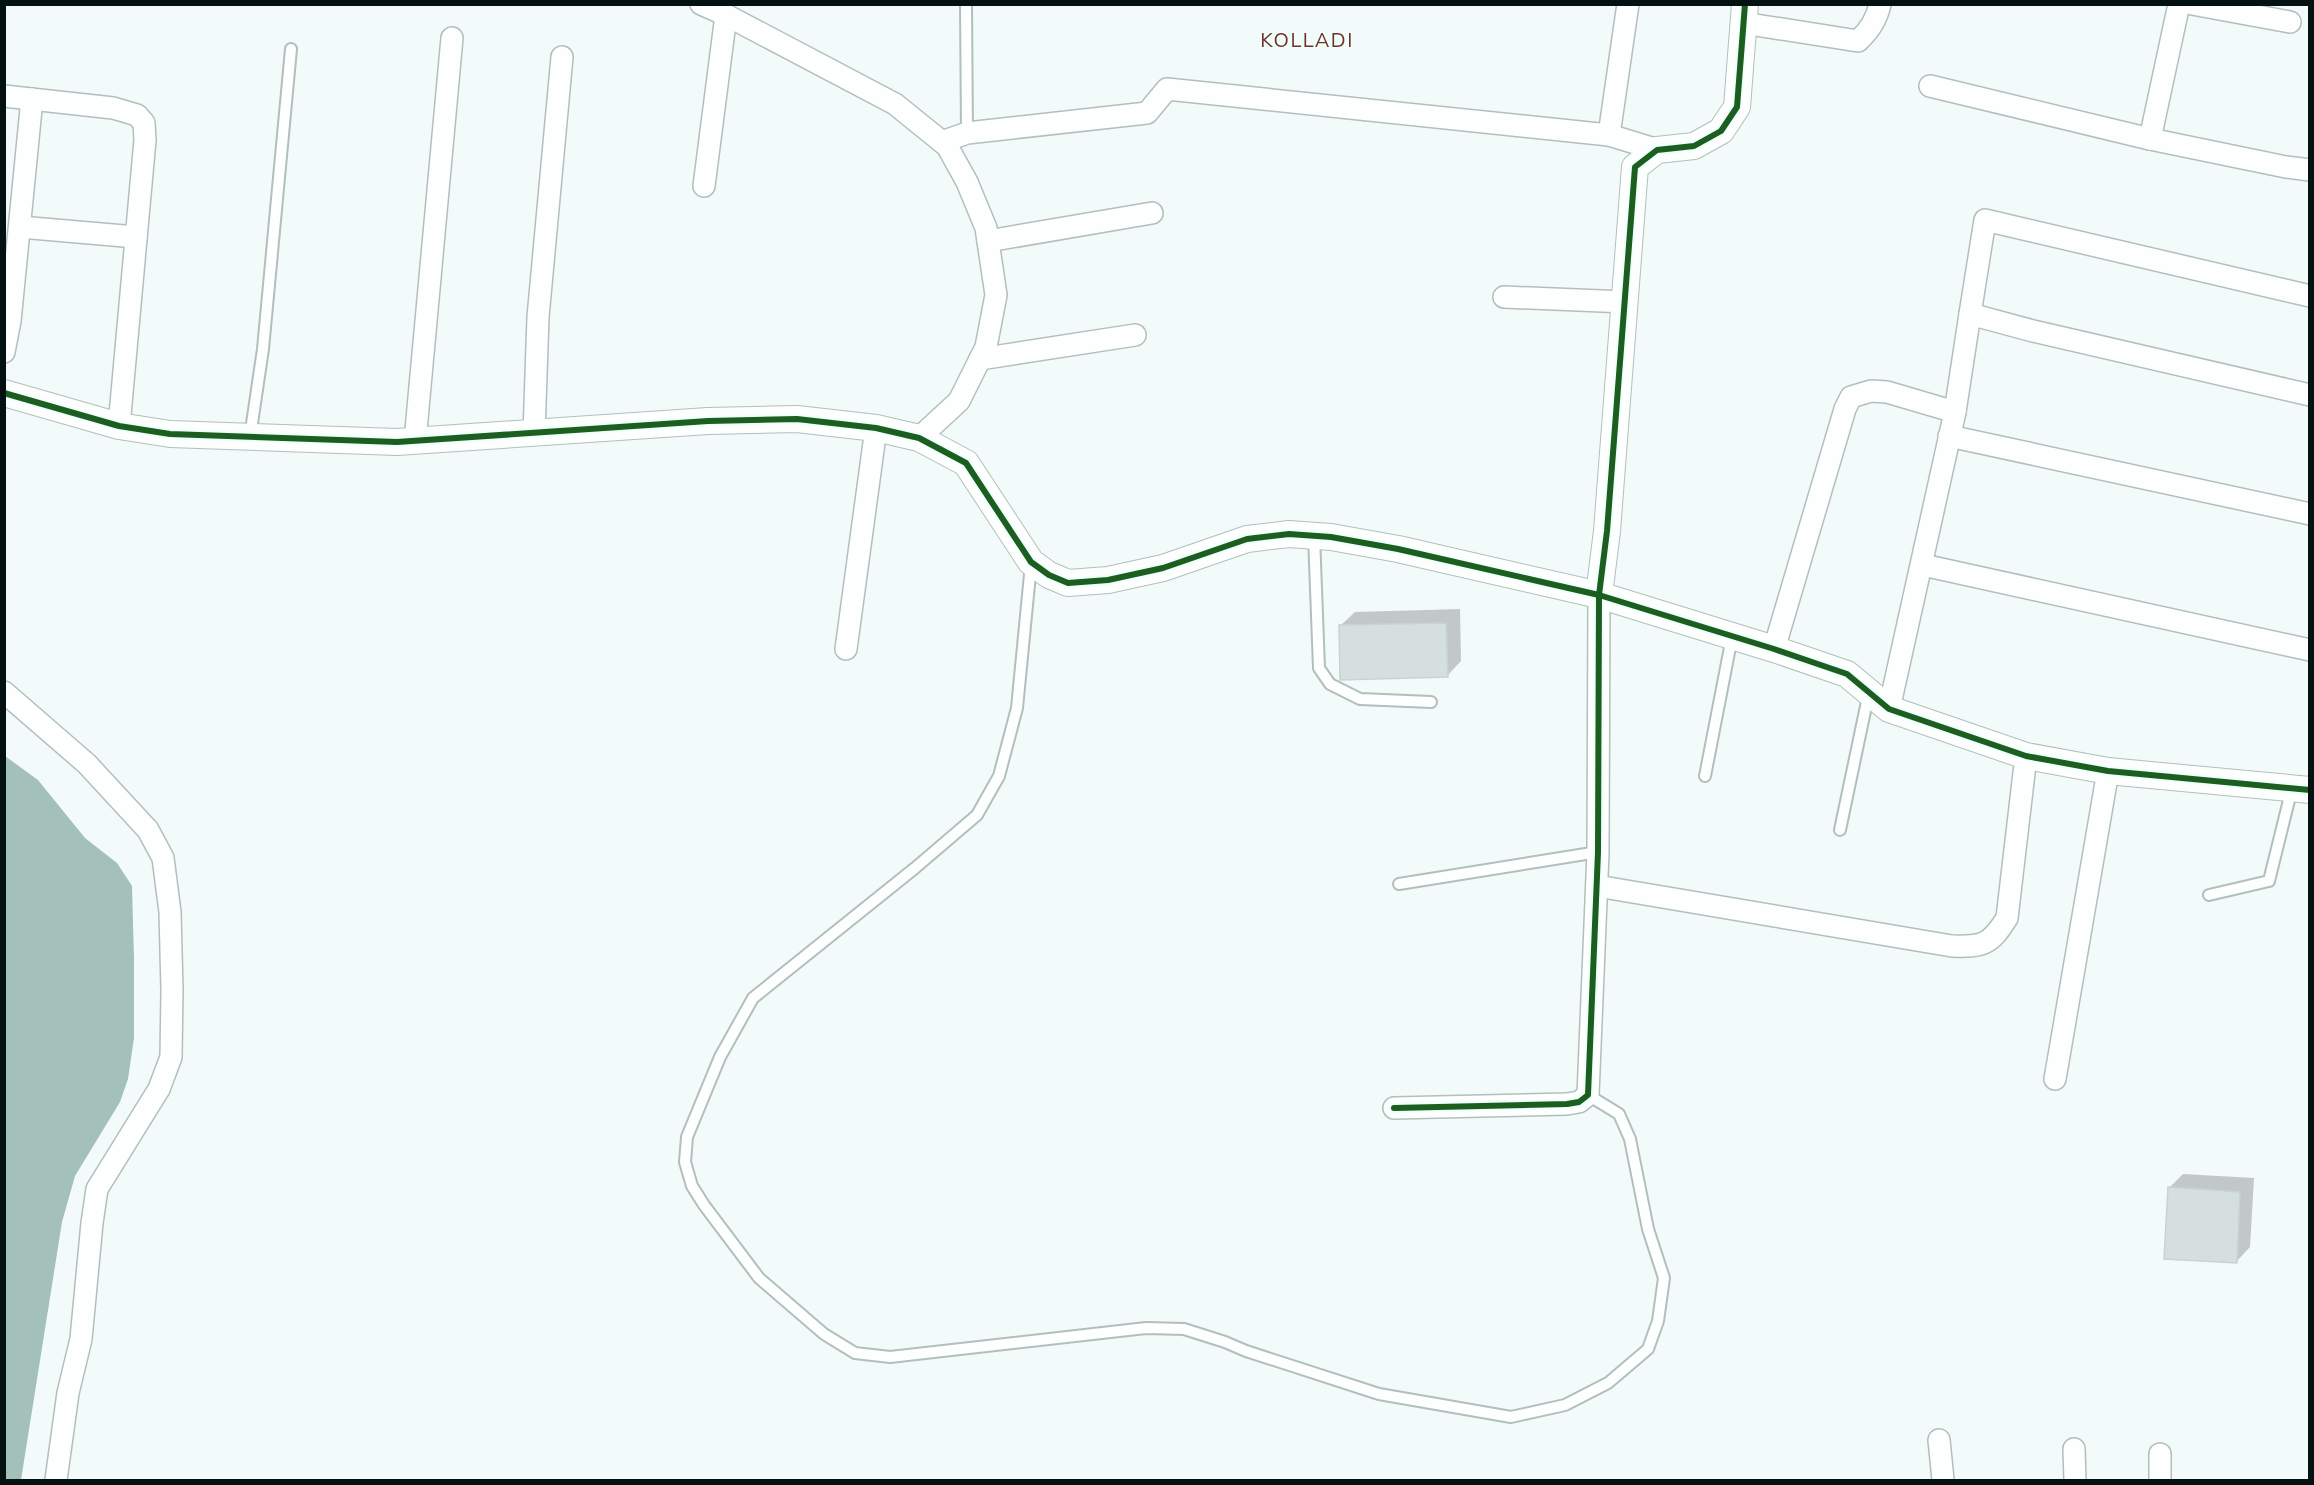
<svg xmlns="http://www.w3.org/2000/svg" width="2314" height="1485" viewBox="0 0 2314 1485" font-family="'Nunito Sans',sans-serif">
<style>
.water{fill:#a3c0bb}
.shadow{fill:#0003}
.building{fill:#d5e0de;stroke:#c8d4d2;stroke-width:1.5}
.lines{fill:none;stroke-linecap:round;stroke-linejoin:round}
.service-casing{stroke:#b3bfbc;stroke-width:14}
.minor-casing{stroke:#b3bfbc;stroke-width:24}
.tertiary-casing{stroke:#b3bfbc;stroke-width:28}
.service{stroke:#fdfefe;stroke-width:10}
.minor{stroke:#fdfefe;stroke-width:21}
.tertiary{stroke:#fdfefe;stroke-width:26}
.cycleway-casing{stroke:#eefffc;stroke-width:10}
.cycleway{stroke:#1b5e20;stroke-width:6}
.labels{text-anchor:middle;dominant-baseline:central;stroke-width:5;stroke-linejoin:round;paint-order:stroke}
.quarter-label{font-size:20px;letter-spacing:1.5px;fill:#742f26;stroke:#eefffc}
</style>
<rect width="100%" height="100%" fill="#f2fbf9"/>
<path class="water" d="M 5,756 L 38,780 L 85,838 L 117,863 L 132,886 L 134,959 L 134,1038 L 128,1079 L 120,1102 L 75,1176 L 62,1222 L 21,1480 L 4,1480 Z"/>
<g class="shadow">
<path d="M 1460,609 L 1461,661 L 1447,676 L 1340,626 L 1355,612 Z"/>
<path d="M 2183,1174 L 2254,1178 L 2250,1247 L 2236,1262 L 2169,1188 Z"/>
</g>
<g class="building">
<path d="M 1446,623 L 1448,677 L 1340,680 L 1339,625 Z"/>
<path d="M 2168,1187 L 2240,1192 L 2237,1263 L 2164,1259 Z"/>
</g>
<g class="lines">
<defs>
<g id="service">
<path d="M 966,4 L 967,133"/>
<path d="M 250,437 L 263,349 L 291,49"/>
<path d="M 1314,536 L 1319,668 L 1330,684 L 1360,699 L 1431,702"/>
<path d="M 1031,564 L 1017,708 L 999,776 L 977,815 L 915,868 L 753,998 L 720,1057 L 687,1137 L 685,1162 L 692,1186 L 704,1205 L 759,1278 L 824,1334 L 855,1353 L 890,1357 L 1146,1328 L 1184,1329 L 1225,1342 L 1246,1351 L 1379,1394 L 1511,1417 L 1565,1405 L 1608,1383 L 1648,1349 L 1658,1321 L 1664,1278 L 1648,1229 L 1630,1139 L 1619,1114 L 1588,1095"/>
<path d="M 1705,776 L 1732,637"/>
<path d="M 1840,830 L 1869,692"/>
<path d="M 1399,884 L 1598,852"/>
<path d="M 2209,895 L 2269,881 L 2292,788"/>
</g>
<g id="minor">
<path d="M 701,4 L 726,15 L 895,104 L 947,146 L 967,182 L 986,228 L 996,295 L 986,347 L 959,401 L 919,438"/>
<path d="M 2192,4 L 2290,22"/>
<path d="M 1743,23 L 1858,41 C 1869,31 1877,19 1880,4"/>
<path d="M 1930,86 L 2150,139 L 2286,167 L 2310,170"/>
<path d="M 4,96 L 113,108 L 137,115 L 144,123 L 145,140 L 119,426"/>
<path d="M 1609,135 L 1628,4"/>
<path d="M 2150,139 L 2179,4"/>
<path d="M 942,142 L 967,133 L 1147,113 L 1167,89 L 1609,135 L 1658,150"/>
<path d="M 704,186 L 726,15"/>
<path d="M 20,227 L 136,237"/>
<path d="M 988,241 L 1152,213"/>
<path d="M 1504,297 L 1626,302"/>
<path d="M 1970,314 L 1985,220 L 2310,296"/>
<path d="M 4,352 L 10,321 L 32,99"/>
<path d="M 980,359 L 1135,335"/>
<path d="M 534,433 L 538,317 L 562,57"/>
<path d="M 1949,436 L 2310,514"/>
<path d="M 415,441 L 452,38"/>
<path d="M 1923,565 L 2310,650"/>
<path d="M 846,649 L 876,428"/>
<path d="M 1774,649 L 1845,409 L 1851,397 L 1871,391 L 1887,392 L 1955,412"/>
<path d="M 4,692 L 87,764 L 148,830 L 163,858 L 170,912 L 172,990 L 171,1057 L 159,1089 L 97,1189 L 92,1223 L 81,1339 L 68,1393 L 56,1480"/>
<path d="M 1889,709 L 1955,412 L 1970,314 L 2033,331 L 2310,395"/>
<path d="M 1597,886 L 1952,946 C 1983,947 1990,945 2007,918 L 2026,756"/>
<path d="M 2055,1079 L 2108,771"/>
<path d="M 1394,1108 L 1567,1104 L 1579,1102 L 1588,1095 L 1598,852 L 1599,595"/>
<path d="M 1939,1440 L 1943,1480"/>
<path d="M 2074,1449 L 2075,1480"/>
<path d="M 2160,1454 L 2160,1480"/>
</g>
<g id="tertiary">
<path d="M 4,393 L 119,426 L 170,434 L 397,442 L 708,421 L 797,419 L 876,428 L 919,438 L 966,463 L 1031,562 L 1049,575 L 1068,583 L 1108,580 L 1163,568 L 1247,539 L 1289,534 L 1331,537 L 1398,549 L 1599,595 L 1774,649 L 1847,674 L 1889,709 L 2026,756 L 2108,771 L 2310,790"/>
<path d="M 1599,595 L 1607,531 L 1635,167 L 1657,150 L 1694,146 L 1721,131 L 1737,107 L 1745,4"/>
</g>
</defs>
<use href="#service" class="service-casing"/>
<use href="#minor" class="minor-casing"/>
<use href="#tertiary" class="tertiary-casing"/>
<use href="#service" class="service"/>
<use href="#minor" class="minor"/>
<use href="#tertiary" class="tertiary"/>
<defs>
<g id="cycleway">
<path d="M 4,393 L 119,426 L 170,434 L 397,442 L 708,421 L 797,419 L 876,428 L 919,438 L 966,463 L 1031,562 L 1049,575 L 1068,583 L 1108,580 L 1163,568 L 1247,539 L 1289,534 L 1331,537 L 1398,549 L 1599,595 L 1774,649 L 1847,674 L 1889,709 L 2026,756 L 2108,771 L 2310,790"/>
<path d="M 1394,1108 L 1567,1104 L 1579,1102 L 1588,1095 L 1598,852 L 1599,595 L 1607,531 L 1635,167 L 1657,150 L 1694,146 L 1721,131 L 1737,107 L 1745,4"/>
</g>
</defs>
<use href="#cycleway" class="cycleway-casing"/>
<use href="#cycleway" class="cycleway"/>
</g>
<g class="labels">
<g class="quarter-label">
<text x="1307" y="40">KOLLADI</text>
</g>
</g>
<rect width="2314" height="1485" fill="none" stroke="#031210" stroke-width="12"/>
</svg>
